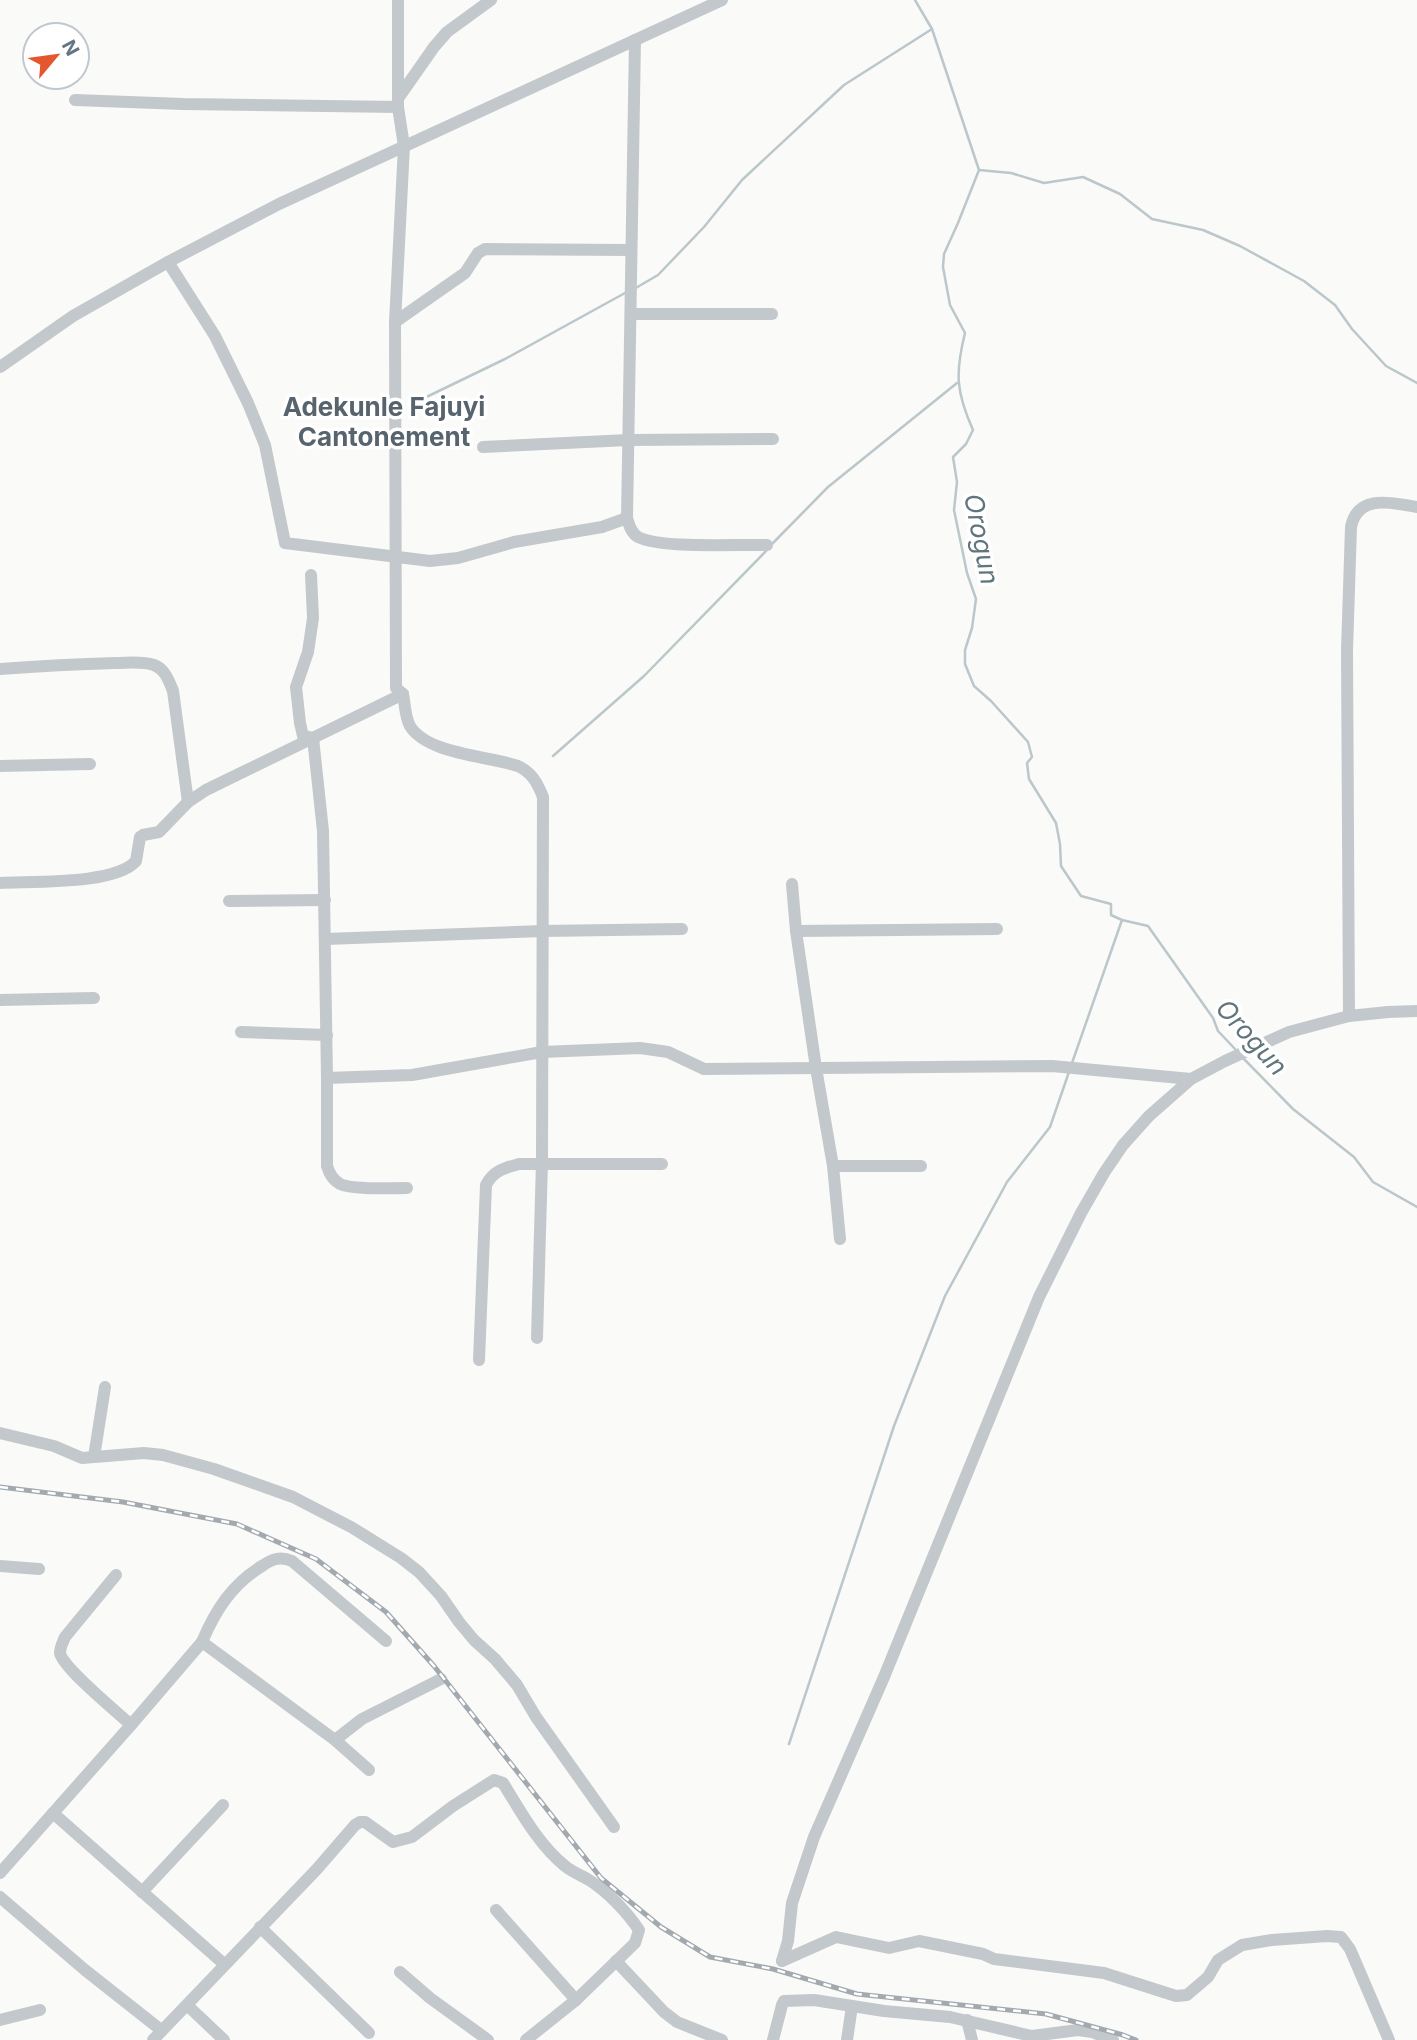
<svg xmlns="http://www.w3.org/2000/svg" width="1417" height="2040" viewBox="0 0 1417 2040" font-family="Inter,sans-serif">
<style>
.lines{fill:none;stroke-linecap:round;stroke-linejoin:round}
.stream{stroke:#bbc7cb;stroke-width:2.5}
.minor{stroke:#c3c8cc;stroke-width:12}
.rail-casing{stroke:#a2aab0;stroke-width:5}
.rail{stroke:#fff;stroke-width:2.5;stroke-dasharray:8;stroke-linecap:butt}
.labels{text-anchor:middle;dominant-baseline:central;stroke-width:7;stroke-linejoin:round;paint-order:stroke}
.neighbourhood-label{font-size:26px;font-weight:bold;fill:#57646e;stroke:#fff}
.water-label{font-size:26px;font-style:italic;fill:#60757c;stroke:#fff}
</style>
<rect width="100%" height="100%" fill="#fafaf8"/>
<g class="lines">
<g class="stream">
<path d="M 915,0 L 932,29 L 979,170 L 958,223 L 944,254 L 943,267 L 950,305 L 965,333 C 955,373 956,392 973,430 L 966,444 L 953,457 L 957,482 L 954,510 L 967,573 L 976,599 L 972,628 L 965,650 L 965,664 L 974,686 L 991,701 L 1028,742 L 1032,757 L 1027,763 L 1029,779 L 1056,823 L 1060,844 L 1061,866 L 1081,896 L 1111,904 L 1111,915 L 1122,920 L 1148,926 L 1213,1018 L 1218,1031 L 1236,1050"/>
<path d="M 979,170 L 1011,173 L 1044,183 L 1083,177 L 1120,194 L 1152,219 L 1203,230 L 1240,246 L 1304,281 L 1335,305 L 1352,329 L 1386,366 L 1417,383"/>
<path d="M 634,289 L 658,275 L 704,227 L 742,180 L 844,85 L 932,29"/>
<path d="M 414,403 L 505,359 L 625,293"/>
<path d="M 772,544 L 828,487 L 957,383"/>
<path d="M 553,756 L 644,676 L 768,549"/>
<path d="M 1243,1058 L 1293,1109 L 1354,1157 L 1373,1182 L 1417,1207"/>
<path d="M 1072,1063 L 1122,920"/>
<path d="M 789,1744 L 894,1426 L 945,1296 L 1007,1182 L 1050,1127 L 1069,1072"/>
</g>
<g class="minor">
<path d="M 398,0 L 398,107 L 404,146 L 395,322 L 396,688 L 403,694 C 405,704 405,717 410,726 C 427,754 488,756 518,766 C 532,773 537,782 543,797 L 542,1162 L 537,1338"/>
<path d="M 399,97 L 434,47 L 447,32 L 491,0"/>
<path d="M 75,100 L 183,104 L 398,107"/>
<path d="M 168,262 L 215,336 L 248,403 L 265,445 L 285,543 L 430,561 L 458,558 L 514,542 L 602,527 L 627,518 C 629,525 631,533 638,537 C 662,549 737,544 767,545"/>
<path d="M 631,314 L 772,314"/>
<path d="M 395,322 L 465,273 L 478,253 L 485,249 L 631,250"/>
<path d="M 0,367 L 73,316 L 168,262 L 279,204 L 722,0"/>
<path d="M 483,447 L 628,440 L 773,439"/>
<path d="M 627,518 L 635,40"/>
<path d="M 311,575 L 313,618 L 308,652 L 296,687 L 300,723 L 303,736 L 313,738 L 323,831 L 327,1078 L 327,1166 C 329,1173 333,1180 340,1184 C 352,1190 391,1188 407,1188"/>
<path d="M 0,669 C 39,666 77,664 116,663 C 128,663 142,661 154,665 C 165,669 169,681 173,691 L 188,802"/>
<path d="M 0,766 L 90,764"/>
<path d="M 0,883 C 32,881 115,885 136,861 L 140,837 L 143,835 L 159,832 L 188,802 L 206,790 L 403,694"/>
<path d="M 792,884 L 796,931 L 816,1068 L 833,1166 L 840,1239"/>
<path d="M 229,901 L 325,900"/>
<path d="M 796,931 L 997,929"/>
<path d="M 326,939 L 542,931 L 682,929"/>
<path d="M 0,1000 L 94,998"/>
<path d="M 1349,1016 L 1347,650 L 1351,527 C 1358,493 1392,503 1417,507"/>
<path d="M 241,1032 L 327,1035"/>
<path d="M 327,1078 L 412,1075 L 542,1052 L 640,1048 L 668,1052 L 704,1069 L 1052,1066 L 1191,1079"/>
<path d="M 833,1166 L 921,1166"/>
<path d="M 479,1360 L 486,1185 C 493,1171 504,1168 519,1164 L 662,1164"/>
<path d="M 0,1433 L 54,1446 L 82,1458 L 144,1453 L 163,1455 L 214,1469 L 293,1497 L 351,1527 L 401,1558 L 419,1572 L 441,1596 L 459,1622 L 474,1640 L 495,1659 L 517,1685 L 536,1717 L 614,1827"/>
<path d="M 94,1457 L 105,1387"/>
<path d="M 0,1566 L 39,1569"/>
<path d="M 116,1575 L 65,1637 C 63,1642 60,1647 60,1653 C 63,1668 118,1713 131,1725"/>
<path d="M 202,1642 L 335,1740 L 369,1770"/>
<path d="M 335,1740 L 362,1719 L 441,1679"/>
<path d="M 53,1813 L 224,1964"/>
<path d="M 0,1873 L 131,1725 L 202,1642 C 215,1611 232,1584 262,1566 C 272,1559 280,1556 292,1561 L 386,1641"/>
<path d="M 142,1892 L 223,1805"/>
<path d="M 0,1897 L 85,1970 L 161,2030"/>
<path d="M 496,1910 L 576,2000"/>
<path d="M 260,1927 L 369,2033"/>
<path d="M 616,1961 L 664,2012 L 677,2022 L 722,2040"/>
<path d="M 782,1961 L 788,1941 L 792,1903 L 814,1837 L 884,1677 L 1039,1297 L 1081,1213 L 1104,1173 L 1123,1145 L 1149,1116 L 1191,1079 L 1225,1061 L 1289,1032 L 1349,1016 L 1388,1012 L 1417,1011"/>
<path d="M 782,1961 L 836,1937 L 889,1948 L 919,1941 L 983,1954 L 994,1959 L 1104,1973 L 1176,1996 L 1187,1995 L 1208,1977 L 1218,1960 L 1242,1945 L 1272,1940 L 1327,1936 L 1341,1937 L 1350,1949 L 1389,2040"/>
<path d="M 400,1972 L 430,1998 L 488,2040"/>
<path d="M 187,2005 L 224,2040"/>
<path d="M 0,2020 L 40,2010"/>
<path d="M 967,2020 L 972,2040"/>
<path d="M 153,2040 L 317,1869 L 355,1825 L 360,1822 L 365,1822 L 393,1842 L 412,1837 L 453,1806 L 494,1780 L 503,1783 C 521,1812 538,1844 565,1866 C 572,1872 581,1875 589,1880 C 608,1892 627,1912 639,1930 L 635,1943 L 576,2000 L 526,2040"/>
<path d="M 773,2040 L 782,2005 L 784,2001 L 814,2000 L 884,2011 L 950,2017 L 1032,2036 L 1078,2030 L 1092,2032 L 1113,2040"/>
<path d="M 847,2040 L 852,2006"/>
</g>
<defs>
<path id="rail" d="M 0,1487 L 123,1502 L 237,1524 L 316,1559 L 386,1612 L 434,1666 L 601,1878 L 661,1927 L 710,1957 L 773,1969 L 857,1994 L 1046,2014 L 1123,2035 L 1136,2040"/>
</defs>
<use href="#rail" class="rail-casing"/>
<use href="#rail" class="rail"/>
</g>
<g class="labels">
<g class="neighbourhood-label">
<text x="384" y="406">Adekunle Fajuyi<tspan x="384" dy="30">Cantonement</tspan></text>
</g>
<g class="water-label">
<text transform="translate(982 539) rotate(79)">Orogun</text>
<text transform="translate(1252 1037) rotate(48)">Orogun</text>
</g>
</g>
<g transform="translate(56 56) rotate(61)"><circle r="33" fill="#ffffff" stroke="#c1c8cd" stroke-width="2"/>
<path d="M0-5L12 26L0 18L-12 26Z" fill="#e4572e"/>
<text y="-10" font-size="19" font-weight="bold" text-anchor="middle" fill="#657683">N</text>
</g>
</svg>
